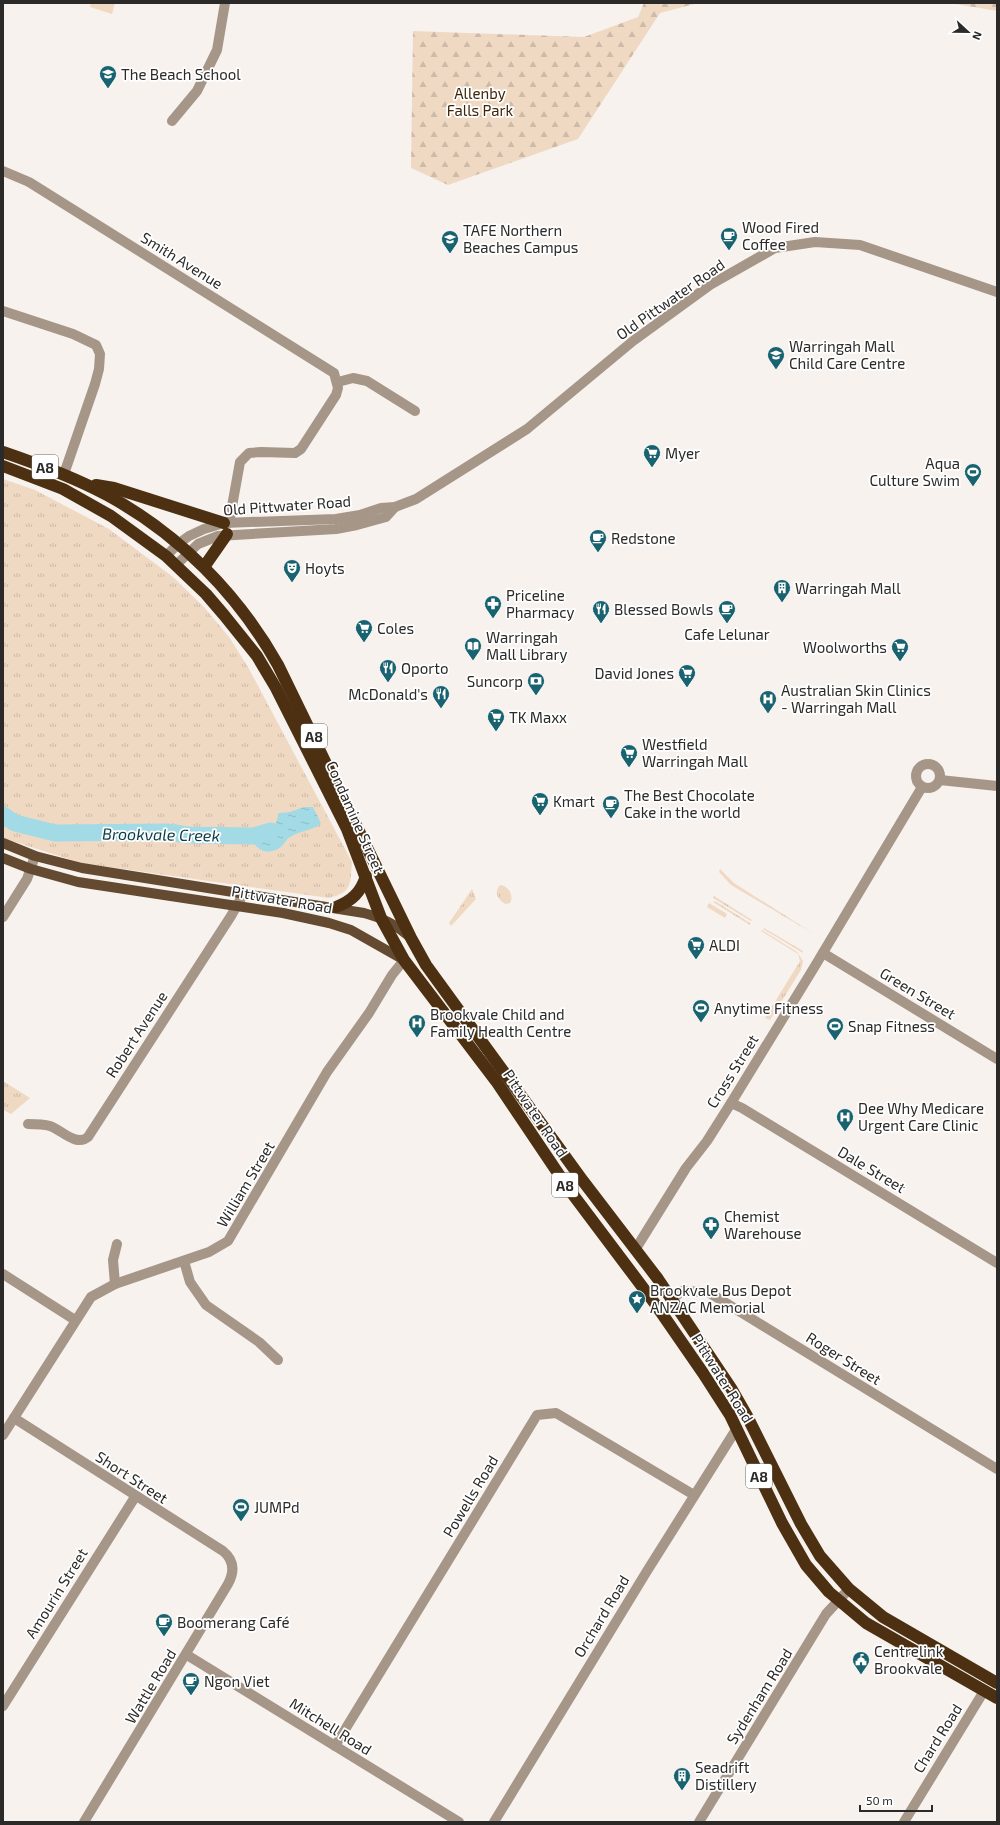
<svg xmlns="http://www.w3.org/2000/svg" width="1000" height="1825" viewBox="0 0 1000 1825" font-family="'Exo 2',sans-serif">
<style>
.grass{fill:url(#grass-tufts)}
.forest{fill:url(#forest-firs)}
.pitch{fill:#f0d9c3}
.water{fill:url(#water-ripples)}
.lines{fill:none;stroke-linecap:round;stroke-linejoin:round}
.river{stroke:#a2dbe6;stroke-width:17}
.minor{stroke:#a59688;stroke-width:10}
.major{stroke:#634a31;stroke-width:10}
.highway{stroke:#4c3011;stroke-width:12}
.labels{text-anchor:middle;dominant-baseline:central;stroke-width:3.5;stroke-linejoin:round;paint-order:stroke}
.shield{fill:#fff;stroke:#6b6a68;stroke-width:1}
.shield-label{font-size:14px;font-weight:bold;fill:#2b2a28}
.poi-label{font-size:15px;fill:#2b2a28;stroke:#fff;text-anchor:start}
.park-label{font-size:15px;fill:#3e260a;stroke:#fff}
.street-label{font-size:15px;fill:#2b2a28;stroke:#fff}
.water-label{font-size:16px;font-style:italic;fill:#063c45;stroke:#fff}
</style>
<defs>
<pattern id="grass-tufts" width="24" height="20" patternUnits="userSpaceOnUse"><rect width="24" height="20" fill="#f0d9c3"/><path d="M3 7l-1-3M5 7V3M7 7l1-3M15 17l-1-3M17 17v-4M19 17l1-3" fill="none" stroke="#cebaa8"/></pattern>
<pattern id="forest-firs" width="22" height="20" patternUnits="userSpaceOnUse"><rect width="22" height="20" fill="#f0d9c3"/><path d="M5 1l3.5 6h-7zM16 11l3.5 6h-7z" fill="#cebaa8"/></pattern>
<pattern id="water-ripples" width="26" height="14" patternUnits="userSpaceOnUse"><rect width="26" height="14" fill="#a2dbe6"/><path d="M2 4q2-2 4 0t4 0M15 11q2-2 4 0t4 0" fill="none" stroke="#8cbcc5"/></pattern>
</defs>
<rect width="100%" height="100%" fill="#f7f2ee"/>
<g class="grass">
<path d="M 3,479 L 35,490 L 109,529 L 173,577 L 203,606 L 229,637 L 248,667 L 352,862 C 350,884 353,892 329,898 L 81,863 L 3,838 Z"/>
<path d="M 720,869 L 734,883 L 814,934 L 731,885 L 719,872 Z"/>
<path d="M 500,885 C 509,886 514,896 510,903 L 505,904 C 497,898 494,893 500,885 Z"/>
<path d="M 472,889 L 476,899 L 451,926 L 449,923 Z"/>
<path d="M 714,896 L 752,920 L 751,921 L 713,898 Z"/>
<path d="M 715,901 L 750,923 L 750,925 L 713,902 Z"/>
<path d="M 709,903 L 727,914 L 725,918 L 707,907 Z"/>
<path d="M 764,928 L 803,951 L 803,953 L 763,929 Z"/>
<path d="M 762,930 L 797,952 L 803,961 L 801,970 L 770,1020 L 765,1018 L 800,961 L 798,954 L 761,931 Z"/>
<path d="M 3,1081 L 30,1098 L 11,1114 L 3,1110 Z"/>
</g>
<g class="forest">
<path d="M 644,3 L 698,3 L 660,13 L 578,139 L 448,185 L 411,168 L 413,31 L 584,37 L 638,17 Z"/>
<path d="M 950,3 L 997,3 L 997,11 Z"/>
</g>
<path class="pitch" d="M 91,3 L 115,3 L 112,14 L 90,7 Z"/>
<path class="water" d="M 304,807 L 313,807 L 321,823 C 314,830 301,831 292,836 C 287,838 285,843 281,847 C 266,858 253,848 248,832 L 275,826 L 279,813 L 290,812 Z"/>
<g class="lines">
<path class="river" d="M 3,815 L 15,823 L 55,833 L 167,832 L 188,835 L 253,836 L 271,831"/>
<g class="minor">
<path d="M 172,121 L 197,91 L 217,50 L 225,3"/>
<path d="M 3,171 L 29,182 L 334,373 L 338,388 L 336,395 L 301,449 L 295,453 L 261,452 L 249,453 L 240,462 L 229,523"/>
<path d="M 3,311 L 73,334 L 96,345 L 100,354 L 99,369 L 95,384 L 64,474"/>
<path d="M 338,382 L 353,378 L 367,381 L 415,411"/>
<path d="M 166,556 L 178,544 L 189,536 L 204,529 L 224,523 L 336,519 L 360,515 L 381,508 L 395,507 L 416,499 L 527,429 L 633,341 L 710,285 L 775,248 L 815,242 L 860,245 L 997,292"/>
<path d="M 176,565 L 198,544 L 218,536 L 336,529 L 357,525 L 386,517 L 395,507"/>
<circle cx="928" cy="776" r="12"/>
<path d="M 940,780 L 997,786"/>
<path d="M 3,917 L 27,879 L 35,856"/>
<path d="M 823,953 L 997,1059"/>
<path d="M 731,1103 L 742,1108 L 997,1263"/>
<path d="M 28,1124 C 35,1124 43,1124 50,1126 C 62,1130 76,1147 88,1137 L 231,916 L 244,893"/>
<path d="M 635,1250 L 686,1168 L 707,1141 L 731,1103 L 815,966 L 922,787"/>
<path d="M 184,1261 L 190,1282 L 206,1305 L 259,1342 L 278,1360"/>
<path d="M 3,1274 L 75,1320"/>
<path d="M 115,1284 L 113,1260 L 117,1244"/>
<path d="M 672,1299 L 682,1291 L 708,1292 L 997,1469"/>
<path d="M 14,1418 L 223,1551 C 234,1560 235,1571 228,1584 L 84,1822"/>
<path d="M 3,1435 L 91,1297 L 115,1284 L 209,1252 L 228,1241 L 327,1072 L 369,1013 L 392,975 L 404,960"/>
<path d="M 187,1655 L 459,1822"/>
<path d="M 3,1706 L 135,1497"/>
<path d="M 335,1746 L 537,1415 L 556,1413 L 694,1495"/>
<path d="M 494,1822 L 647,1571 L 737,1428"/>
<path d="M 699,1822 L 826,1614 L 849,1589"/>
<path d="M 904,1822 L 984,1691"/>
</g>
<g class="major">
<path d="M 3,843 L 35,856 L 82,868 L 364,913 C 382,918 395,924 410,937"/>
<path d="M 3,858 L 31,869 L 78,882 L 283,913 L 329,923 L 351,930 L 404,960"/>
</g>
<g class="highway">
<path d="M 3,452 C 38,464 74,477 107,495 C 179,534 238,594 278,665 L 411,938 L 426,965 L 583,1181 L 658,1279 L 731,1388 L 747,1416 L 801,1524 L 820,1556 L 849,1589 L 883,1617 L 997,1683"/>
<path d="M 3,466 L 63,489 L 111,516 L 166,556 L 206,594 L 224,615 L 257,656 L 276,688 L 347,829 L 381,918 L 404,960 L 496,1081 L 568,1188 L 656,1305 L 703,1373 L 730,1415 L 782,1523 L 806,1565 L 829,1592 L 866,1623 L 997,1698"/>
<path d="M 96,485 L 114,488 L 224,523"/>
<path d="M 204,567 L 227,534"/>
<path d="M 336,907 C 352,901 361,892 366,876"/>
</g>
</g>
<defs>
<symbol id="school-pin" viewBox="-11 -11 22 30"><path d="M0 17L-7.5 6A9.5 9.5 0 1 1 7.5 6Z" fill="#18636f" stroke="#fff"/><path d="M0-5L7-2L0 1L-7-2ZM-4 1L0 2.5L4 1V4Q0 6-4 4Z" fill="#fff"/></symbol>
<symbol id="cafe-pin" viewBox="-11 -11 22 30"><path d="M0 17L-7.5 6A9.5 9.5 0 1 1 7.5 6Z" fill="#18636f" stroke="#fff"/><path d="M-5.5-4.5H6V0H3Q3 3.5 0 3.5H-2.5Q-5.5 3.5-5.5 0ZM3-3.2v2h1.7v-2ZM-6 4.5H4V6H-6Z" fill="#fff"/></symbol>
<symbol id="university-pin" viewBox="-11 -11 22 30"><path d="M0 17L-7.5 6A9.5 9.5 0 1 1 7.5 6Z" fill="#18636f" stroke="#fff"/><path d="M0-5L7-2L0 1L-7-2ZM-4 1L0 2.5L4 1V4Q0 6-4 4Z" fill="#fff"/></symbol>
<symbol id="supermarket-pin" viewBox="-11 -11 22 30"><path d="M0 17L-7.5 6A9.5 9.5 0 1 1 7.5 6Z" fill="#18636f" stroke="#fff"/><path d="M-6-5.5h2.5l.6 2H6L4.5 2H-2.5L-4.4-4H-6ZM-1.5 3.2a1.3 1.3 0 1 0 .1 0ZM3 3.2a1.3 1.3 0 1 0 .1 0Z" fill="#fff"/></symbol>
<symbol id="stadium-pin" viewBox="-11 -11 22 30"><path d="M0 17L-7.5 6A9.5 9.5 0 1 1 7.5 6Z" fill="#18636f" stroke="#fff"/><path d="M0-5a6.5 5 0 1 0 0 10a6.5 5 0 1 0 0-10ZM-3.5-1.8h7v3.6h-7Z" fill="#fff"/></symbol>
<symbol id="theatre-pin" viewBox="-11 -11 22 30"><path d="M0 17L-7.5 6A9.5 9.5 0 1 1 7.5 6Z" fill="#18636f" stroke="#fff"/><path d="M-5-5.5Q0-4 5-5.5V0Q5 5 0 6Q-5 5-5 0ZM-3.3-2.5H-1v1.5H-3.3ZM1-2.5H3.3v1.5H1ZM-2.8 1Q0 5.5 2.8 1Z" fill="#fff"/></symbol>
<symbol id="building-pin" viewBox="-11 -11 22 30"><path d="M0 17L-7.5 6A9.5 9.5 0 1 1 7.5 6Z" fill="#18636f" stroke="#fff"/><path d="M-4-6H4V6H1V3H-1V6H-4ZM-2.5-4.3h1.7v1.8h-1.7ZM.8-4.3h1.7v1.8H.8ZM-2.5-1h1.7V.8h-1.7ZM.8-1h1.7V.8H.8Z" fill="#fff"/></symbol>
<symbol id="pharmacy-pin" viewBox="-11 -11 22 30"><path d="M0 17L-7.5 6A9.5 9.5 0 1 1 7.5 6Z" fill="#18636f" stroke="#fff"/><path d="M-2-6h4v4h4v4h-4v4h-4v-4h-4v-4h4Z" fill="#fff"/></symbol>
<symbol id="restaurant-pin" viewBox="-11 -11 22 30"><path d="M0 17L-7.5 6A9.5 9.5 0 1 1 7.5 6Z" fill="#18636f" stroke="#fff"/><path d="M-5-6h1v4h1v-4h1v4h1v-4h1v5L-1.5 .5V6h-2V.5L-5-1ZM5-6V6H3V1.5H1.5Q1.5-4 5-6Z" fill="#fff"/></symbol>
<symbol id="library-pin" viewBox="-11 -11 22 30"><path d="M0 17L-7.5 6A9.5 9.5 0 1 1 7.5 6Z" fill="#18636f" stroke="#fff"/><path d="M-6-4Q-3-5.5-.7-3.5V5Q-3 3-6 4ZM6-4Q3-5.5 .7-3.5V5Q3 3 6 4Z" fill="#fff"/></symbol>
<symbol id="bank-pin" viewBox="-11 -11 22 30"><path d="M0 17L-7.5 6A9.5 9.5 0 1 1 7.5 6Z" fill="#18636f" stroke="#fff"/><path d="M-6-4H6V4H-6ZM0-2.3a2.3 2.3 0 1 0 0 4.6a2.3 2.3 0 1 0 0-4.6Z" fill="#fff"/></symbol>
<symbol id="hospital-pin" viewBox="-11 -11 22 30"><path d="M0 17L-7.5 6A9.5 9.5 0 1 1 7.5 6Z" fill="#18636f" stroke="#fff"/><path d="M-5-5h3v3.5h4V-5h3V5h-3V1.5h-4V5h-3Z" fill="#fff"/></symbol>
<symbol id="sight-pin" viewBox="-11 -11 22 30"><path d="M0 17L-7.5 6A9.5 9.5 0 1 1 7.5 6Z" fill="#18636f" stroke="#fff"/><path d="M0-6L1.8-2.2L6-1.7L2.9 1.2L3.7 5.4L0 3.3L-3.7 5.4L-2.9 1.2L-6-1.7L-1.8-2.2Z" fill="#fff"/></symbol>
<symbol id="civic-pin" viewBox="-11 -11 22 30"><path d="M0 17L-7.5 6A9.5 9.5 0 1 1 7.5 6Z" fill="#18636f" stroke="#fff"/><path d="M-.6-6.5H3V-4.5H.6V-3L4-1V1h2V6H-6V1h2V-1L-.6-3ZM-1.2 2.5V6h2.4V2.5Z" fill="#fff"/></symbol>
</defs>
<g fill-rule="evenodd">
<use href="#school-pin" x="98" y="64" width="20" height="27"/>
<use href="#cafe-pin" x="719" y="226" width="20" height="27"/>
<use href="#university-pin" x="440" y="229" width="20" height="27"/>
<use href="#school-pin" x="766" y="345" width="20" height="27"/>
<use href="#supermarket-pin" x="642" y="443" width="20" height="27"/>
<use href="#stadium-pin" x="963" y="462" width="20" height="27"/>
<use href="#cafe-pin" x="588" y="528" width="20" height="27"/>
<use href="#theatre-pin" x="282" y="558" width="20" height="27"/>
<use href="#building-pin" x="772" y="578" width="20" height="27"/>
<use href="#pharmacy-pin" x="483" y="594" width="20" height="27"/>
<use href="#restaurant-pin" x="591" y="599" width="20" height="27"/>
<use href="#cafe-pin" x="717" y="599" width="20" height="27"/>
<use href="#supermarket-pin" x="354" y="618" width="20" height="27"/>
<use href="#library-pin" x="463" y="636" width="20" height="27"/>
<use href="#supermarket-pin" x="890" y="637" width="20" height="27"/>
<use href="#restaurant-pin" x="378" y="658" width="20" height="27"/>
<use href="#supermarket-pin" x="677" y="663" width="20" height="27"/>
<use href="#bank-pin" x="526" y="671" width="20" height="27"/>
<use href="#restaurant-pin" x="431" y="684" width="20" height="27"/>
<use href="#hospital-pin" x="758" y="689" width="20" height="27"/>
<use href="#supermarket-pin" x="486" y="707" width="20" height="27"/>
<use href="#supermarket-pin" x="619" y="743" width="20" height="27"/>
<use href="#supermarket-pin" x="530" y="791" width="20" height="27"/>
<use href="#cafe-pin" x="601" y="794" width="20" height="27"/>
<use href="#supermarket-pin" x="686" y="935" width="20" height="27"/>
<use href="#stadium-pin" x="691" y="998" width="20" height="27"/>
<use href="#hospital-pin" x="407" y="1013" width="20" height="27"/>
<use href="#stadium-pin" x="825" y="1016" width="20" height="27"/>
<use href="#hospital-pin" x="835" y="1107" width="20" height="27"/>
<use href="#pharmacy-pin" x="701" y="1215" width="20" height="27"/>
<use href="#sight-pin" x="627" y="1289" width="20" height="27"/>
<use href="#stadium-pin" x="231" y="1497" width="20" height="27"/>
<use href="#cafe-pin" x="154" y="1612" width="20" height="27"/>
<use href="#civic-pin" x="851" y="1650" width="20" height="27"/>
<use href="#cafe-pin" x="181" y="1671" width="20" height="27"/>
<use href="#building-pin" x="672" y="1766" width="20" height="27"/>
</g>
<g class="labels">
<g class="shield">
<rect x="32" y="455" width="26" height="24" rx="3"/>
<rect x="301" y="724" width="26" height="24" rx="3"/>
<rect x="552" y="1173" width="26" height="24" rx="3"/>
<rect x="746" y="1464" width="26" height="24" rx="3"/>
</g>
<g class="shield-label">
<text x="45" y="467">A8</text>
<text x="314" y="736">A8</text>
<text x="565" y="1185">A8</text>
<text x="759" y="1476">A8</text>
</g>
<g class="poi-label">
<text x="121" y="74">The Beach School</text>
<text x="742" y="227">Wood Fired<tspan x="742" dy="17">Coffee</tspan></text>
<text x="463" y="230">TAFE Northern<tspan x="463" dy="17">Beaches Campus</tspan></text>
<text x="789" y="346">Warringah Mall<tspan x="789" dy="17">Child Care Centre</tspan></text>
<text x="665" y="453">Myer</text>
<text x="960" y="463" text-anchor="end">Aqua<tspan x="960" dy="17">Culture Swim</tspan></text>
<text x="611" y="538">Redstone</text>
<text x="305" y="568">Hoyts</text>
<text x="795" y="588">Warringah Mall</text>
<text x="506" y="595">Priceline<tspan x="506" dy="17">Pharmacy</tspan></text>
<text x="614" y="609">Blessed Bowls</text>
<text x="377" y="628">Coles</text>
<text x="727" y="634" text-anchor="middle">Cafe Lelunar</text>
<text x="486" y="637">Warringah<tspan x="486" dy="17">Mall Library</tspan></text>
<text x="887" y="647" text-anchor="end">Woolworths</text>
<text x="401" y="668">Oporto</text>
<text x="674" y="673" text-anchor="end">David Jones</text>
<text x="523" y="681" text-anchor="end">Suncorp</text>
<text x="781" y="690">Australian Skin Clinics<tspan x="781" dy="17">- Warringah Mall</tspan></text>
<text x="428" y="694" text-anchor="end">McDonald's</text>
<text x="509" y="717">TK Maxx</text>
<text x="642" y="744">Westfield<tspan x="642" dy="17">Warringah Mall</tspan></text>
<text x="624" y="795">The Best Chocolate<tspan x="624" dy="17">Cake in the world</tspan></text>
<text x="553" y="801">Kmart</text>
<text x="709" y="945">ALDI</text>
<text x="714" y="1008">Anytime Fitness</text>
<text x="430" y="1014">Brookvale Child and<tspan x="430" dy="17">Family Health Centre</tspan></text>
<text x="848" y="1026">Snap Fitness</text>
<text x="858" y="1108">Dee Why Medicare<tspan x="858" dy="17">Urgent Care Clinic</tspan></text>
<text x="724" y="1216">Chemist<tspan x="724" dy="17">Warehouse</tspan></text>
<text x="650" y="1290">Brookvale Bus Depot<tspan x="650" dy="17">ANZAC Memorial</tspan></text>
<text x="254" y="1507">JUMPd</text>
<text x="177" y="1622">Boomerang Café</text>
<text x="874" y="1651">Centrelink<tspan x="874" dy="17">Brookvale</tspan></text>
<text x="204" y="1681">Ngon Viet</text>
<text x="695" y="1767">Seadrift<tspan x="695" dy="17">Distillery</tspan></text>
</g>
<g class="park-label">
<text x="480" y="93">Allenby<tspan x="480" dy="17">Falls Park</tspan></text>
</g>
<g class="street-label">
<text transform="translate(182 260) rotate(32)">Smith Avenue</text>
<text transform="translate(670 299) rotate(-35)">Old Pittwater Road</text>
<text transform="translate(287 505) rotate(-4)">Old Pittwater Road</text>
<text transform="translate(356 817) rotate(66)">Condamine Street</text>
<text transform="translate(282 899) rotate(10)">Pittwater Road</text>
<text transform="translate(918 993) rotate(31)">Green Street</text>
<text transform="translate(136 1034) rotate(-57)">Robert Avenue</text>
<text transform="translate(732 1071) rotate(-58)">Cross Street</text>
<text transform="translate(536 1113) rotate(56)">Pittwater Road</text>
<text transform="translate(872 1169) rotate(31)">Dale Street</text>
<text transform="translate(245 1184) rotate(-59)">William Street</text>
<text transform="translate(844 1358) rotate(32)">Roger Street</text>
<text transform="translate(723 1378) rotate(58)">Pittwater Road</text>
<text transform="translate(132 1477) rotate(33)">Short Street</text>
<text transform="translate(470 1496) rotate(-59)">Powells Road</text>
<text transform="translate(56 1593) rotate(-58)">Amourin Street</text>
<text transform="translate(601 1616) rotate(-59)">Orchard Road</text>
<text transform="translate(150 1686) rotate(-59)">Wattle Road</text>
<text transform="translate(759 1696) rotate(-58)">Sydenham Road</text>
<text transform="translate(331 1726) rotate(32)">Mitchell Road</text>
<text transform="translate(937 1738) rotate(-58)">Chard Road</text>
</g>
<g class="water-label">
<text transform="translate(161 834) rotate(1)">Brookvale Creek</text>
</g>
</g>
<rect width="1000" height="1825" fill="none" stroke="#2b2a28" stroke-width="8"/>
<g transform="translate(968 32) rotate(112)" stroke="#ffffff" stroke-width="3" paint-order="stroke">
<path d="M0-3L7 15L0 10L-7 15Z" fill="#2b2a28"/>
<text y="-6" font-size="11" font-weight="bold" text-anchor="middle" fill="#2b2a28">N</text>
</g>
<path d="M860 1805v6h72v-6" fill="none" stroke="#2b2a28" stroke-width="2"/>
<text x="866" y="1805" font-size="12" fill="#2b2a28" stroke="#ffffff" stroke-width="3" paint-order="stroke">50 m</text>
</svg>
